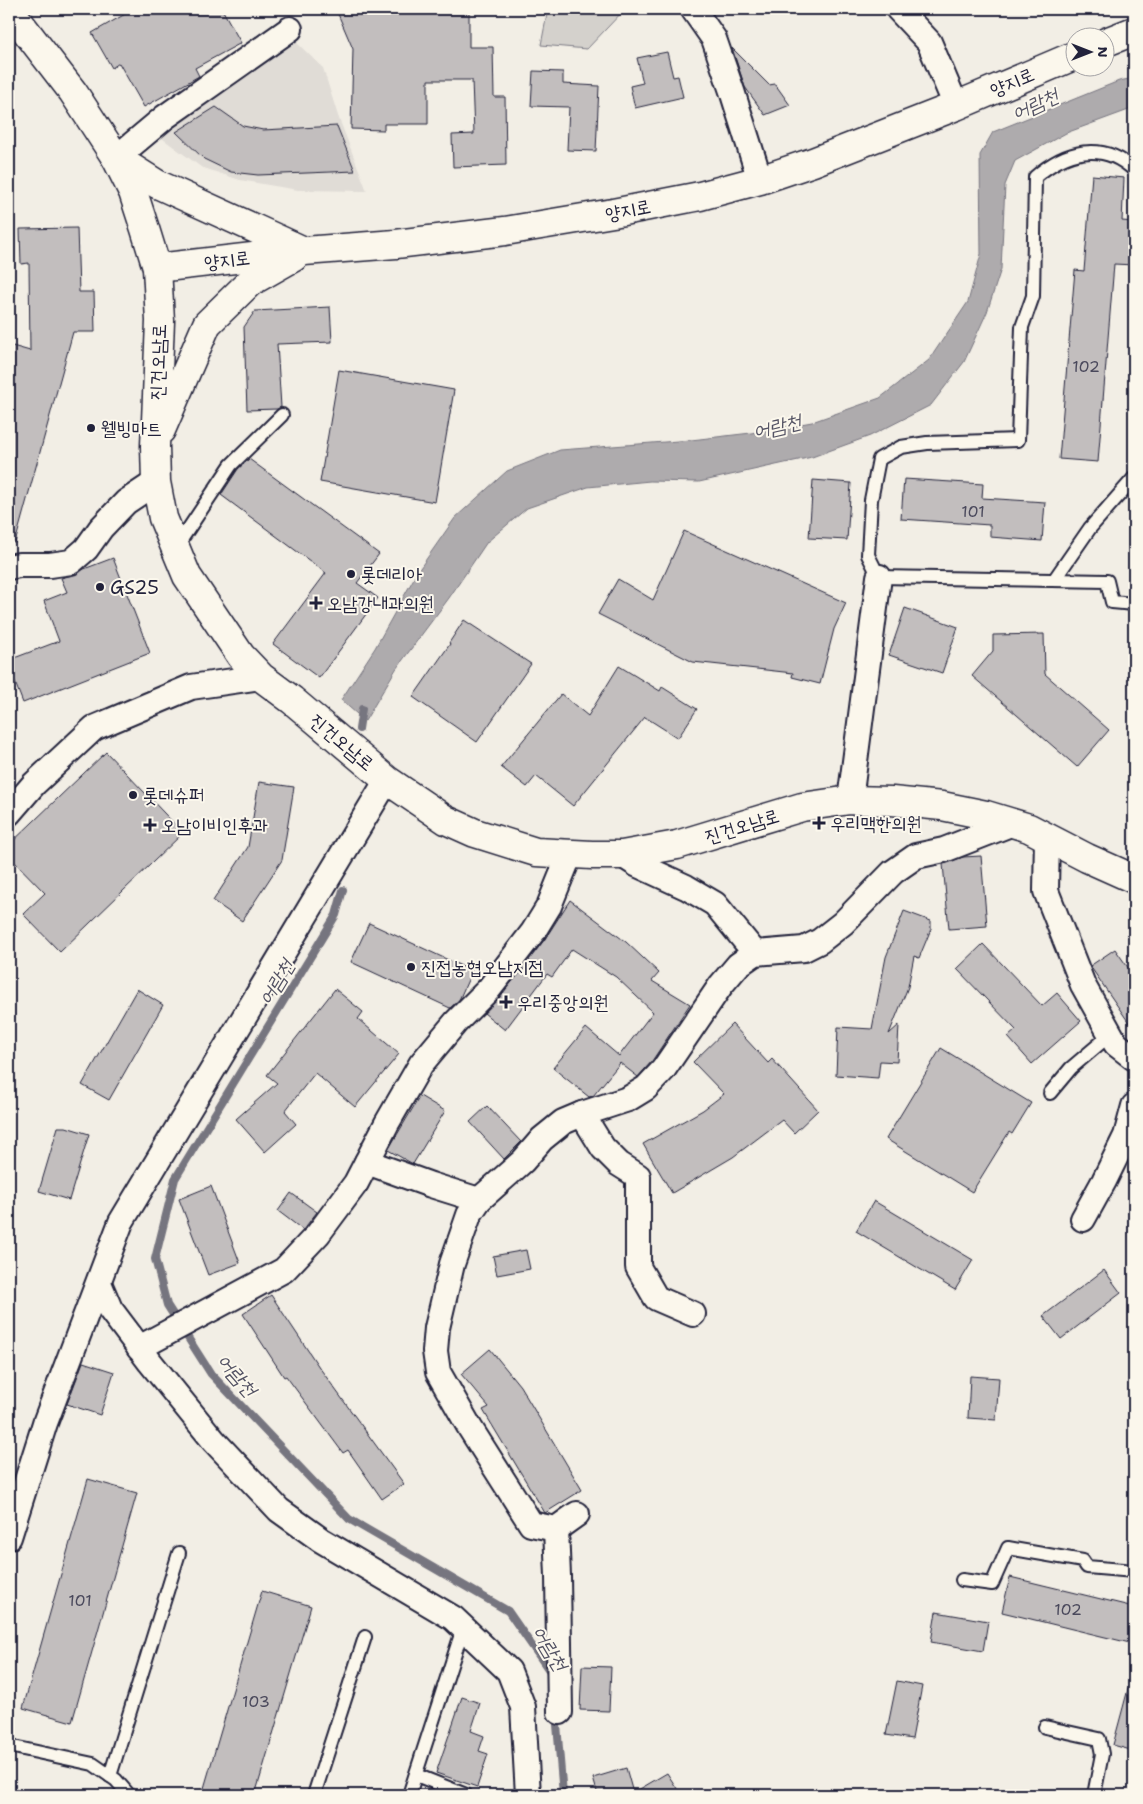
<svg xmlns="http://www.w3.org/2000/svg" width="1143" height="1804" viewBox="0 0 1143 1804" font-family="'Shantell Sans','Poor Story',sans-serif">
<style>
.built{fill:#e0dcd6}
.green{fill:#d4d1cc;stroke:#7b7a84}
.water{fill:#aeabad;stroke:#76747f}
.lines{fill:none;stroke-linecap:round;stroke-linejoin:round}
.stream{stroke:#76747f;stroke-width:8}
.building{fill:#c2bebe;stroke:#22223b}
.lane-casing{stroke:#22223b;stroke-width:16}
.street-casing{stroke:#22223b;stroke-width:28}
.secondary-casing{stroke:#22223b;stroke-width:31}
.lane{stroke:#fbf7ec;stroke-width:12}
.street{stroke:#fbf7ec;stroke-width:24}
.secondary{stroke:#fbf7ec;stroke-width:28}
.poi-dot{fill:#22223b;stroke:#fbf7ec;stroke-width:2}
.labels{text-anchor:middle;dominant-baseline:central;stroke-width:4;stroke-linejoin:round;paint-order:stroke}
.number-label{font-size:16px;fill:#4a495c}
.street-label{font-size:19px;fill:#22223b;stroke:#fbf7ec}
.poi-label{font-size:19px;fill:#22223b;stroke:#fbf7ec;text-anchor:start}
.water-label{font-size:20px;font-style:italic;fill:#535263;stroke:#fbf7ec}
</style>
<rect width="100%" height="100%" fill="#f2eee5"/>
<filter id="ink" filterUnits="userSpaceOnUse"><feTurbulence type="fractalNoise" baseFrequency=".02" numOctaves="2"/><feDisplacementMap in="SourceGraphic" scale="10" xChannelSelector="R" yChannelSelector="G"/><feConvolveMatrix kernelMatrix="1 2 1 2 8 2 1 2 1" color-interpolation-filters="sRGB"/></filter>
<g filter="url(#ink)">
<path class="built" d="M 296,42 L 323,68 L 338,116 L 367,191 L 298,190 L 240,180 L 201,167 L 159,136 Z"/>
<path class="green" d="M 548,9 L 625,9 L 587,49 L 541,45 Z"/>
<path class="water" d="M 1134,78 L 1134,108 L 1066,133 L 1015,161 L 1005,185 L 1001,269 L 987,312 L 964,362 L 931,405 L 870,436 L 812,457 L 699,482 L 650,481 L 588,487 L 527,508 L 487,542 L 449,598 L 396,669 L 365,721 L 341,700 L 375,648 L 418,571 L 455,518 L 507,471 L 560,450 L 691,440 L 751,433 L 812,422 L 880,398 L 929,360 L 968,302 L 981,254 L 980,155 L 993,132 L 1119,81 Z"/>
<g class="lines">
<g class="stream">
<path d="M 359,729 L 362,709"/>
<path d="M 343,890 L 336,915 L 175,1179 L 155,1259 L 167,1305 L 211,1374 L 349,1519 L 508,1611 L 553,1676"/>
<path d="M 556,1713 L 563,1795"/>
</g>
</g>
<g class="building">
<path d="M 134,9 L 222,9 L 241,43 L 195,68 L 199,76 L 144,107 L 119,63 L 112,68 L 92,33 Z"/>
<path d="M 350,9 L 469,9 L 469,47 L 493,47 L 494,97 L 505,97 L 506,165 L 453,167 L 452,135 L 474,134 L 472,80 L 428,80 L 428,124 L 384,124 L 384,130 L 351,129 L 353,49 L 338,14 Z"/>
<path d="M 732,48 L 769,85 L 775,84 L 790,105 L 765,115 L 745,87 Z"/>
<path d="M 667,52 L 673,77 L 678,76 L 683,97 L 635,108 L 630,86 L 643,83 L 637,58 Z"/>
<path d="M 533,71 L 563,72 L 563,84 L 599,86 L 596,151 L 567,150 L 569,107 L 531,106 Z"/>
<path d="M 216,107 L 243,126 L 263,130 L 337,126 L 355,171 L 258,175 L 231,172 L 204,159 L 176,132 Z"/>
<path d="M 1092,175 L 1124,178 L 1122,221 L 1134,222 L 1134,265 L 1114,264 L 1098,462 L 1059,459 L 1075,270 L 1084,271 Z"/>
<path d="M 77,228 L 79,292 L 94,292 L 95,332 L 73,332 L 15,543 L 9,542 L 9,345 L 30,351 L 29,263 L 21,264 L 20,229 Z"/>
<path d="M 330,307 L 332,342 L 277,344 L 281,407 L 277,409 L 247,410 L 244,327 L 255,311 Z"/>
<path d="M 339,370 L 454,390 L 435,502 L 320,482 Z"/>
<path d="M 249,459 L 379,554 L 357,583 L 378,598 L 319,678 L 273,644 L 326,573 L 221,495 L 238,469 Z"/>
<path d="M 904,479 L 983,484 L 982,498 L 1045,502 L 1042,541 L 990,537 L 990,525 L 901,519 Z"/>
<path d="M 813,480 L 851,483 L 847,540 L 809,538 Z"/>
<path d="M 684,531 L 846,603 L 834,629 L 820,684 L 792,677 L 793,673 L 693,662 L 598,614 L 618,579 L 653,600 Z"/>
<path d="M 113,558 L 150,653 L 23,703 L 9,667 L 9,660 L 59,641 L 44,601 L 67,592 L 61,578 L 73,575 L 84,569 Z"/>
<path d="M 905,608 L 958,627 L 942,673 L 889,655 Z"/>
<path d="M 464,620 L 531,664 L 477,742 L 413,697 L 450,644 L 449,643 Z"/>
<path d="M 1044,634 L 1045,674 L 1109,730 L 1077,767 L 972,676 L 993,651 L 993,635 Z"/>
<path d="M 619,666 L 660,691 L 662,687 L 697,709 L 678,738 L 645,717 L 573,806 L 536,776 L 527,787 L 501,767 L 561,694 L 588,716 Z"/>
<path d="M 106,752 L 183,833 L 60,952 L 23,914 L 45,893 L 9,856 L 9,845 Z"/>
<path d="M 259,782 L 294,787 L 282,860 L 242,921 L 213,901 L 248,847 Z"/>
<path d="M 981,856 L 987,926 L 949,929 L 943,864 L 963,857 Z"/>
<path d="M 570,900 L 626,942 L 659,973 L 652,981 L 690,1004 L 652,1061 L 638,1077 L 620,1063 L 593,1096 L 589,1097 L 553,1068 L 586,1028 L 619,1056 L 653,1012 L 616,977 L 572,949 L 552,977 L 547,974 L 505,1030 L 484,1013 L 530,962 L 529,960 L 545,939 Z"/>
<path d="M 904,911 L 931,921 L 931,929 L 919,958 L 914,956 L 908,987 L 889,1034 L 899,1025 L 897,1062 L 880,1061 L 878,1078 L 836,1075 L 838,1027 L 872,1029 L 886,957 Z"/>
<path d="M 369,923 L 472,971 L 459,1000 L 450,1008 L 351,962 Z"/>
<path d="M 983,944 L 1042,1006 L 1057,993 L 1081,1021 L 1032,1064 L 1008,1037 L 1016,1030 L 957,969 Z"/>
<path d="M 1115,949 L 1134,976 L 1134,1030 L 1090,966 Z"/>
<path d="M 137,989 L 163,1005 L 109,1100 L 82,1085 Z"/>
<path d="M 335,989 L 363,1012 L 358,1019 L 399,1054 L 355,1107 L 315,1073 L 285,1111 L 296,1124 L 265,1152 L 236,1119 L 277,1083 L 267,1075 Z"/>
<path d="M 732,1024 L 768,1063 L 772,1059 L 818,1110 L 794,1133 L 782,1120 L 733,1157 L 672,1193 L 643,1144 L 703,1110 L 724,1094 L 693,1062 Z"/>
<path d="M 941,1048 L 1031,1103 L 1012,1134 L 1009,1132 L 972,1192 L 886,1139 Z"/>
<path d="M 420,1096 L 445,1111 L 413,1164 L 388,1150 Z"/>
<path d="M 487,1106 L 521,1142 L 504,1159 L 470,1122 Z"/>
<path d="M 58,1127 L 66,1127 L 89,1134 L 69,1200 L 39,1191 Z"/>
<path d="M 211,1186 L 240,1263 L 208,1275 L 179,1199 Z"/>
<path d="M 291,1193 L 317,1212 L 303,1230 L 278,1211 Z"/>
<path d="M 874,1201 L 973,1260 L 955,1290 L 856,1231 Z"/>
<path d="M 526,1250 L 530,1269 L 497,1275 L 493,1256 Z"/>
<path d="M 1104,1270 L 1121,1293 L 1061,1339 L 1043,1316 Z"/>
<path d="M 271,1295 L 319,1367 L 404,1484 L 382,1499 L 348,1450 L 343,1453 L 286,1376 L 284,1377 L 243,1314 Z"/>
<path d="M 490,1349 L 520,1386 L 582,1490 L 545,1513 L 483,1410 L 489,1407 L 461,1374 Z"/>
<path d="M 83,1362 L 114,1372 L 100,1415 L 67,1404 Z"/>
<path d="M 970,1376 L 999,1378 L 996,1420 L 968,1418 Z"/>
<path d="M 88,1479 L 137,1493 L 72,1722 L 23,1708 Z"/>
<path d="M 1010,1577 L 1134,1607 L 1134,1644 L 1002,1612 Z"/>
<path d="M 262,1591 L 311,1606 L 255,1795 L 202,1795 Z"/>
<path d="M 936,1612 L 988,1621 L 983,1651 L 931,1642 Z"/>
<path d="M 582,1666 L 611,1667 L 609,1711 L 580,1710 Z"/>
<path d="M 897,1681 L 922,1686 L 912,1739 L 886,1735 Z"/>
<path d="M 1128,1689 L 1134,1690 L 1134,1751 L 1113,1745 Z"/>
<path d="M 462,1697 L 480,1703 L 471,1731 L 484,1736 L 479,1751 L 488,1754 L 477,1787 L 436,1773 Z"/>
<path d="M 626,1768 L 633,1793 L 667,1773 L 681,1795 L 598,1795 L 593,1778 Z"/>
</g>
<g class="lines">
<defs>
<g id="lane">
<path d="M 1134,170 C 1102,140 1065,151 1035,177 L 1033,296 L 1022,327 L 1018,440 L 927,443 L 901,447 L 879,459 L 871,500 L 868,555 L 879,577 L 1107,581 L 1112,602 L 1134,604"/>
<path d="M 175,549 L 231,465 L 282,415"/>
<path d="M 1054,580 L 1090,528 L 1134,478"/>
<path d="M 1050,1093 L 1071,1068 L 1111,1034"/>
<path d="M 962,1580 L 992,1584 L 1008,1548 L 1083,1561 L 1087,1567 L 1134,1571"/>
<path d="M 1045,1727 L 1099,1739 L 1102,1754 L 1094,1795"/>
<path d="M 9,1746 L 93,1764 L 116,1780 L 129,1795"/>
<path d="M 416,1775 L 466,1795"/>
<path d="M 110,1776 L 179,1553"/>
<path d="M 314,1795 L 365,1637"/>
<path d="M 409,1795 L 463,1628"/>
</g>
<g id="street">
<path d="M 693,9 L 714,39 L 733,94 L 760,180"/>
<path d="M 898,9 L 929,42 L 956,106"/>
<path d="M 116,158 L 165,117 L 290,29"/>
<path d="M 9,567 L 19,565 L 50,565 L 71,562 L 86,549 L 101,528 L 126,502 L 156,482"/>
<path d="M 850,800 L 879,577"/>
<path d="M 9,813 L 34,784 L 94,728 L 191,687 L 261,677"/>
<path d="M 1047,836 L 1046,891 L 1083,985 L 1116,1044 L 1134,1058"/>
<path d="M 622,855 L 636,864 L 686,887 L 715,904 L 755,953"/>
<path d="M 582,1114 L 603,1148 L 619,1164 L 638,1176 L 638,1267 L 656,1298 L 693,1314"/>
<path d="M 367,1162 L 431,1185 L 479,1200"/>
<path d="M 1083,1219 L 1104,1181 L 1126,1136 L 1134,1106"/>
<path d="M 99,1283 L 110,1309 L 150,1362 L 214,1441 L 279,1510 L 321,1540 L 453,1618 L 509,1671 L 523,1707 L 528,1795"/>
<path d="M 139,1348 L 284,1270 L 318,1234 L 356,1183 L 387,1123 L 421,1064 L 456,1022 L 489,989 L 533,932 L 549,906 L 570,854"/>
<path d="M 577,1514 L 556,1529 L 531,1524 L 470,1428 L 438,1372 L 435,1351 L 437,1328 L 452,1264 L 469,1215 L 479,1200 L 523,1161 L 542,1139 L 563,1122 L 582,1114 L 628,1099 L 646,1088 L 663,1070 L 721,985 L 738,965 L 755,953 L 804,949 L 820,941 L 843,923 L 893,872 L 916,856 L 944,850 L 1013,823"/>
<path d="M 556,1529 L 558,1576 L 560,1712"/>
<path d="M 9,1537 L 45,1423 L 121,1222 L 387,780"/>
</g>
<g id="secondary">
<path d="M 9,9 L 73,92 L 116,158 L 133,192 L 145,229 L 157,268 L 160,321 L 155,446 L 156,482 L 163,518 L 187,576 L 241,656 L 261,677 L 292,700 L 387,780 L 446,820 L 475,833 L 536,852 L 592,855 L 622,855 L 677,845 L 802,807 L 850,800 L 892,801 L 942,806 L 986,815 L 1029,828 L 1087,858 L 1134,879"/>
<path d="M 1106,42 L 1134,31"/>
<path d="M 116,158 L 157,184 L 304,251"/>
<path d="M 157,268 L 304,251 L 396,244 L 505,231 L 613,213 L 700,196 L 760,180 L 813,162 L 956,106 L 1076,55"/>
<path d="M 161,430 L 207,324 L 250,282 L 294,257"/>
</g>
</defs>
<use href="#lane" class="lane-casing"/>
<use href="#street" class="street-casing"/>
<use href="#secondary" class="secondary-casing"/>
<use href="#lane" class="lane"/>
<use href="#street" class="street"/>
<use href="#secondary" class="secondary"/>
</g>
</g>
<g class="poi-dot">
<circle cx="91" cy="428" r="5"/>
<circle cx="351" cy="574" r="5"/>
<circle cx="100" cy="587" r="5"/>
<path d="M313.5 595.5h5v5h5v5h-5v5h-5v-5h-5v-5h5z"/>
<circle cx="133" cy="795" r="5"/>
<path d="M816.5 815.5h5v5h5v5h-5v5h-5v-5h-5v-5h5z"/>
<path d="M147.5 817.5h5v5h5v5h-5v5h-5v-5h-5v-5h5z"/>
<circle cx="411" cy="967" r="5"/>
<path d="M503.5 994.5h5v5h5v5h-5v5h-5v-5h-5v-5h5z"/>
</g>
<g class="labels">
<g class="number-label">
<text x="1086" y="366">102</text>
<text x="973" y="511">101</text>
<text x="80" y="1600">101</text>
<text x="1068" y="1609">102</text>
<text x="256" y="1701">103</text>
</g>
<g class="street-label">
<text transform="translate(1012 82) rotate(-23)">양지로</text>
<text transform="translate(628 210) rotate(-11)">양지로</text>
<text transform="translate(227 260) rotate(-7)">양지로</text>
<text transform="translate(158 362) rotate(-88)">진건오남로</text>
<text transform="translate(342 742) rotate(40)">진건오남로</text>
<text transform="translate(742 826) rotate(-17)">진건오남로</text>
</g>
<g class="poi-label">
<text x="101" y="428">웰빙마트</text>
<text x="361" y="574">롯데리아</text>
<text x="110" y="587">GS25</text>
<text x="327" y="603">오남강내과의원</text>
<text x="143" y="795">롯데슈퍼</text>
<text x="830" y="823">우리맥한의원</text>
<text x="161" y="825">오남이비인후과</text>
<text x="421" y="967">진접농협오남지점</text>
<text x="517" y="1002">우리중앙의원</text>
</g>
<g class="water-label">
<text transform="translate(1035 104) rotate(-25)">어람천</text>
<text transform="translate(777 426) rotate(-13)">어람천</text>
<text transform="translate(276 982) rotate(-59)">어람천</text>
<text transform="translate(237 1375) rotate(49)">어람천</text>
<text transform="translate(550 1648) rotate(59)">어람천</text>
</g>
</g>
<rect width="1143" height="1804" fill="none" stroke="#fbf7ec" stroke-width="30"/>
<rect x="15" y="15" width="1113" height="1774" fill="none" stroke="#22223b" stroke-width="2" filter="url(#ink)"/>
<g transform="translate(1090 52) rotate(90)"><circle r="24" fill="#fbf7ec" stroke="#a4a2a5"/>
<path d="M0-4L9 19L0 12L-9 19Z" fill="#22223b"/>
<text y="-8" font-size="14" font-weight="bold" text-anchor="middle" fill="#22223b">N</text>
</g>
</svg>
